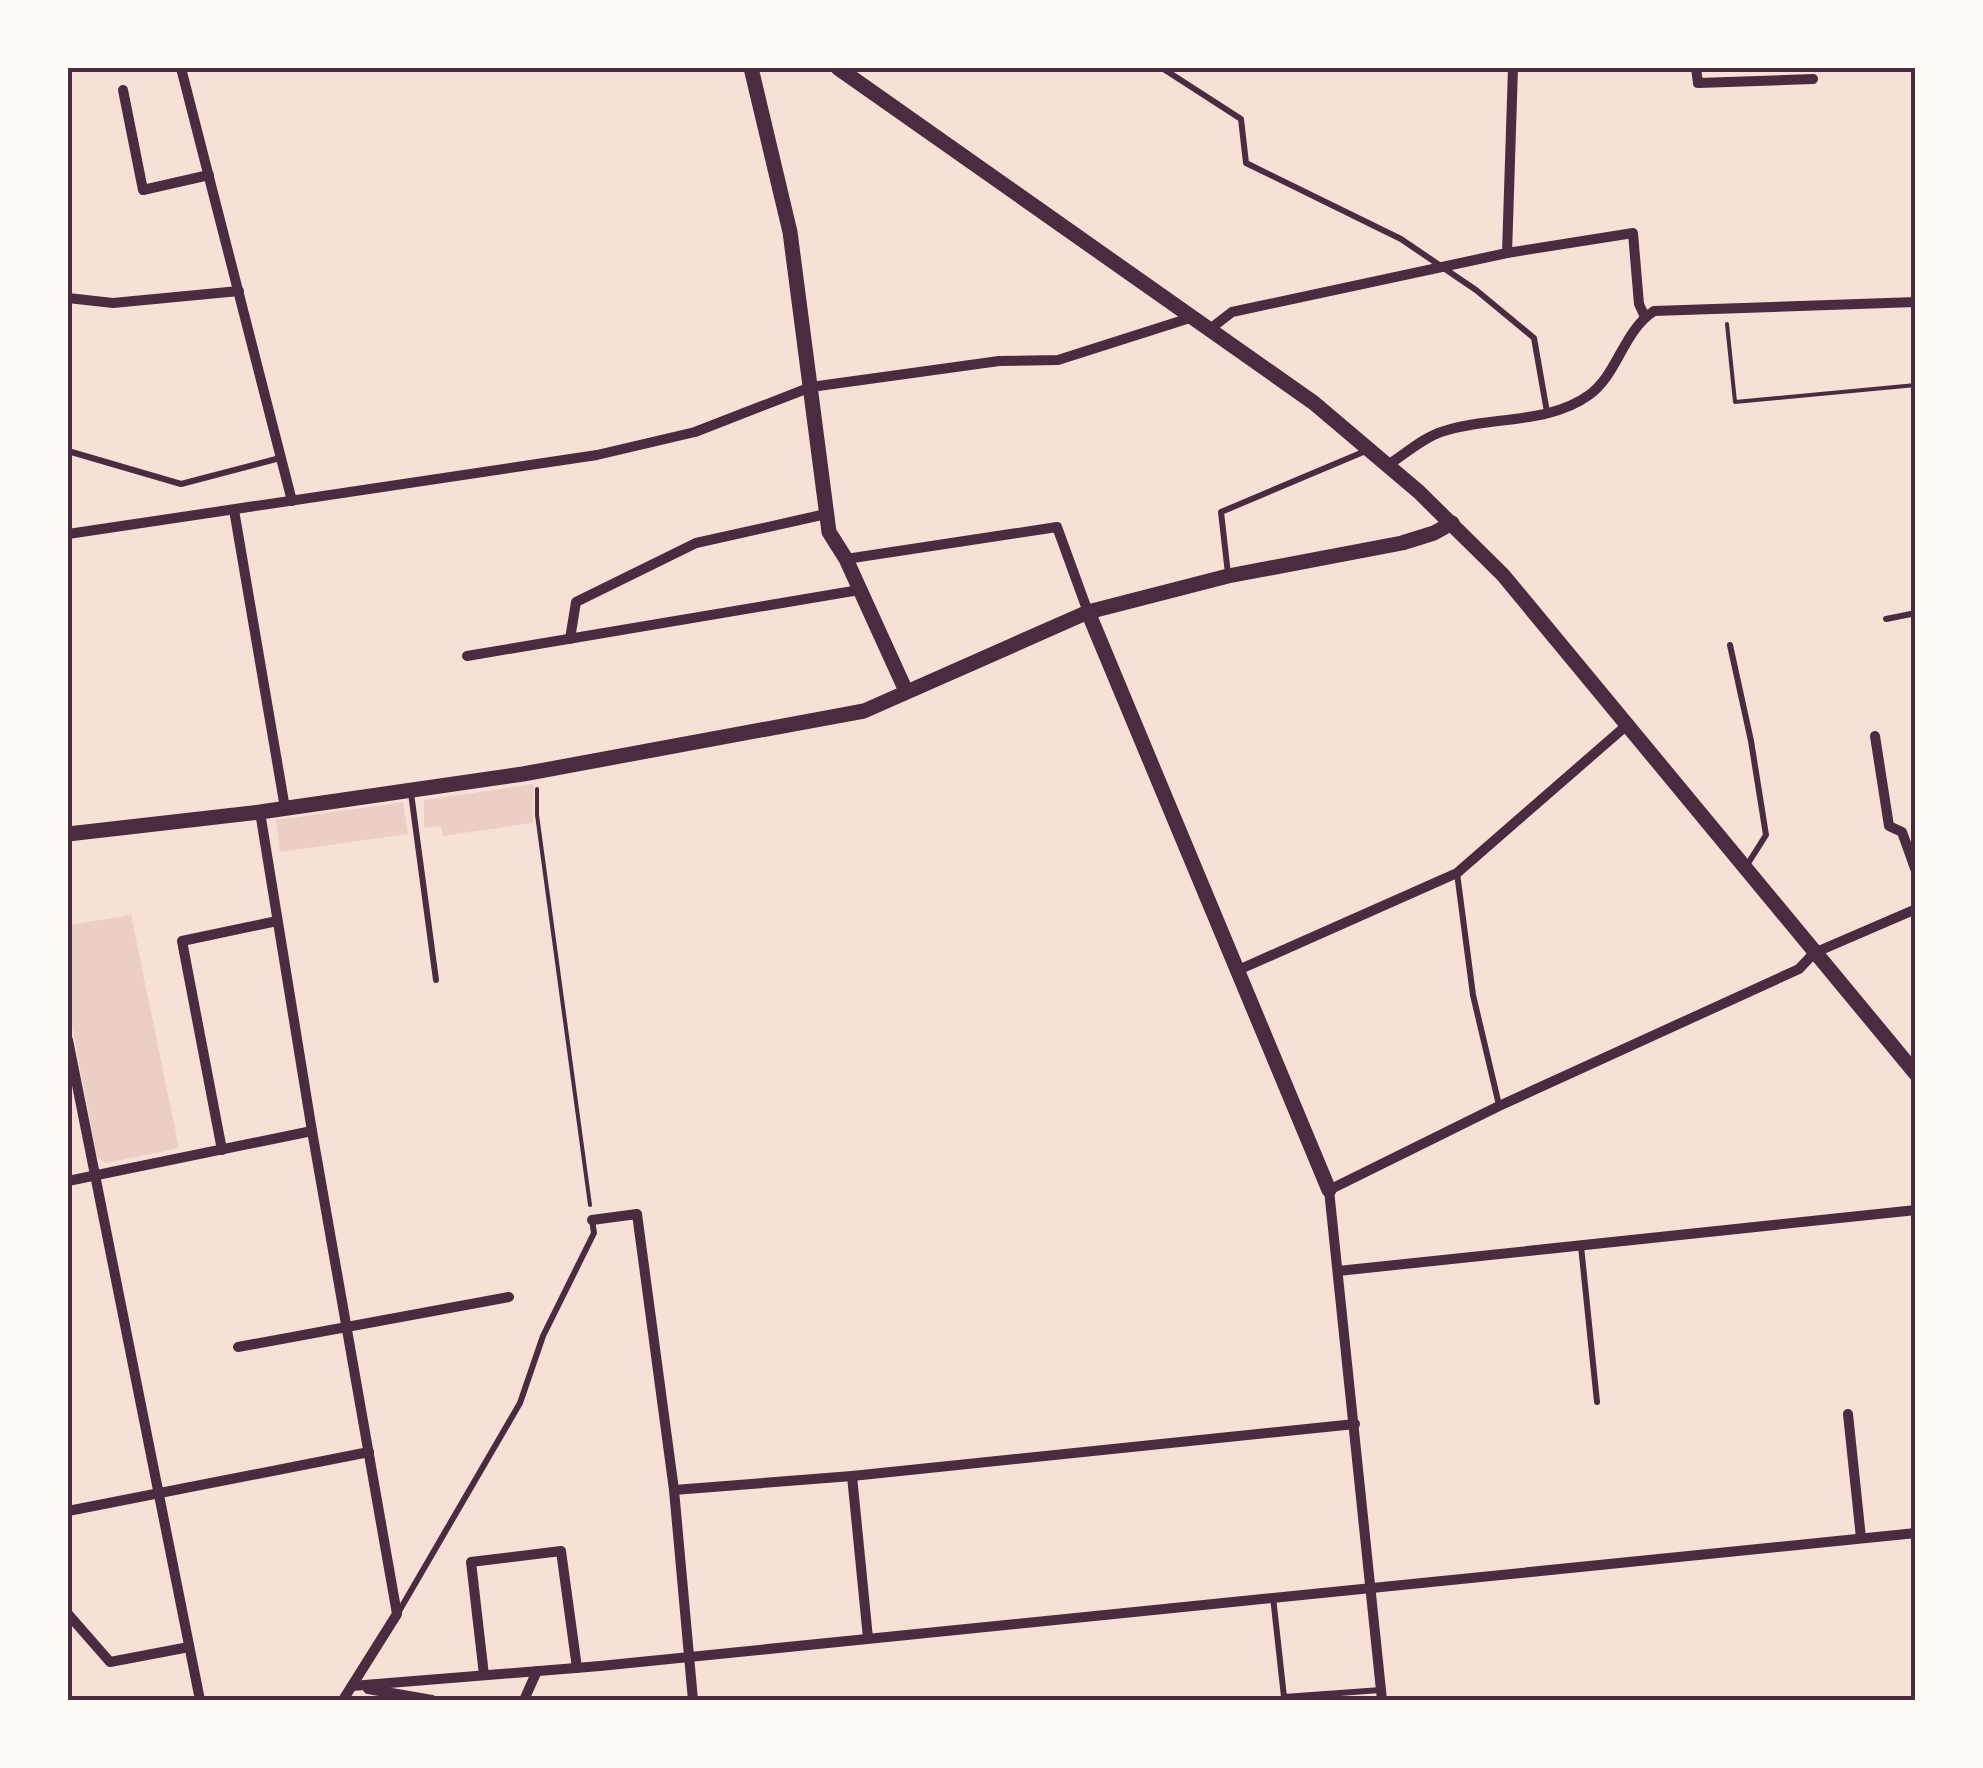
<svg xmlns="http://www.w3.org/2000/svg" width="1983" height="1768" viewBox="0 0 1983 1768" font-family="'PT Serif',serif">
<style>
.green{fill:#ebcfc5}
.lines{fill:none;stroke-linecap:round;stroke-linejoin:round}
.path{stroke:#4a2c40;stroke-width:4}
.service{stroke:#4a2c40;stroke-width:6}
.minor{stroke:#4a2c40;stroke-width:10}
.tertiary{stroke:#4a2c40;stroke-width:15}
.neatline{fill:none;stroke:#4a2c40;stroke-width:4}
</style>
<rect width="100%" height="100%" fill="#f7e1d7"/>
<g class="green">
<path d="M 534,784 L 533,823 L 443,836 L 441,826 L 424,828 L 424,800 Z"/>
<path d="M 403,802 L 408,834 L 280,852 L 276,820 Z"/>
<path d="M 131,915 L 179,1148 L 106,1163 L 97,1157 L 68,1005 L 68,925 Z"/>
</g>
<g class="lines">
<g class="path">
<path d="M 1727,324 L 1735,402 L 1916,385"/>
<path d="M 537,789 L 537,815 L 590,1205"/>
</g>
<g class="service">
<path d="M 1162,68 L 1241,119 L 1246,163 L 1401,239 L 1476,290 L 1534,338 L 1547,412"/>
<path d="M 68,451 L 181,484 L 280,458"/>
<path d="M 1228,574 L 1221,512 L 1368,450"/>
<path d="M 1886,619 L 1916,613"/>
<path d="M 1730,645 L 1751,741 L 1766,835 L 1747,865"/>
<path d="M 411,793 L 436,980"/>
<path d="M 1457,873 L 1473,995 L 1499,1105"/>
<path d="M 1581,1246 L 1597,1402"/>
<path d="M 1273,1597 L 1284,1697 L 1381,1690"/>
<path d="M 398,1613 L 520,1403 L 543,1336 L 594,1233 L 592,1220"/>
</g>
<g class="minor">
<path d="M 181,68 L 292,501"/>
<path d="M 1696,68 L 1698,83 L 1813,79"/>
<path d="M 123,90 L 143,190 L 209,175"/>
<path d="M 1507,253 L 1633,233 L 1639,304 L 1645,317"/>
<path d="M 68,298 L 113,303 L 239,291"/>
<path d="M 1210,329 L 1232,312 L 1507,253 L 1513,68"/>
<path d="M 1388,465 C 1405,454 1423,438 1441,432 C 1487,416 1548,425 1589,395 C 1618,374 1623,331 1654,311 L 1916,302"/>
<path d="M 234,510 L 285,808"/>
<path d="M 68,534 L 597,455 L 695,432 L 811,387 L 999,361 L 1058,360 L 1193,317"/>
<path d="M 846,559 L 1057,527 L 1088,612"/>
<path d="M 570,639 L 576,602 L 696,543 L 826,514"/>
<path d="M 467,656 L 859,590"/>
<path d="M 1875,736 L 1889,826 L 1902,832 L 1916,871"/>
<path d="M 260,812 L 312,1131 L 397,1614 L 343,1700"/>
<path d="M 1236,971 L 1457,873 L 1627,725"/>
<path d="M 68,1040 L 200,1700"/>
<path d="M 222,1150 L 182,941 L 277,921"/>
<path d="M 68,1181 L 312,1131"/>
<path d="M 592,1220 L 637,1214 L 674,1490"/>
<path d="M 1338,1271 L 1916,1210"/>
<path d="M 238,1347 L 509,1297"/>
<path d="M 1848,1414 L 1861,1538"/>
<path d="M 852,1476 L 868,1638"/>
<path d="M 68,1511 L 369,1452"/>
<path d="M 68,1614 L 110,1662 L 189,1647"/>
<path d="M 484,1675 L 471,1562 L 561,1551 L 577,1668"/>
<path d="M 352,1686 L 600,1666 L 1916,1533"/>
<path d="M 368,1689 L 432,1700"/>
<path d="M 524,1700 L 537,1671"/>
<path d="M 693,1700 L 674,1490 L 852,1476 L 1355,1424"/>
<path d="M 1382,1700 L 1329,1190 L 1499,1106 L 1799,969 L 1814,953 L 1916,909"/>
</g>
<g class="tertiary">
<path d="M 751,68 L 790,232 L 829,532 L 846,559 L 906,691"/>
<path d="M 838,68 L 1314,403 L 1419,492 L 1503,575 L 1916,1074"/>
<path d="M 1088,612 L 1329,1190"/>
<path d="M 68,834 L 260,812 L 523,774 L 864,711 L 1088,612 L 1228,576 L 1402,543 L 1434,533 L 1452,523"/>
</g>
</g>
<rect width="1983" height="1768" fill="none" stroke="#fffaf5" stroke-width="140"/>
<rect x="70" y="70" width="1843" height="1628" class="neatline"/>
</svg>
